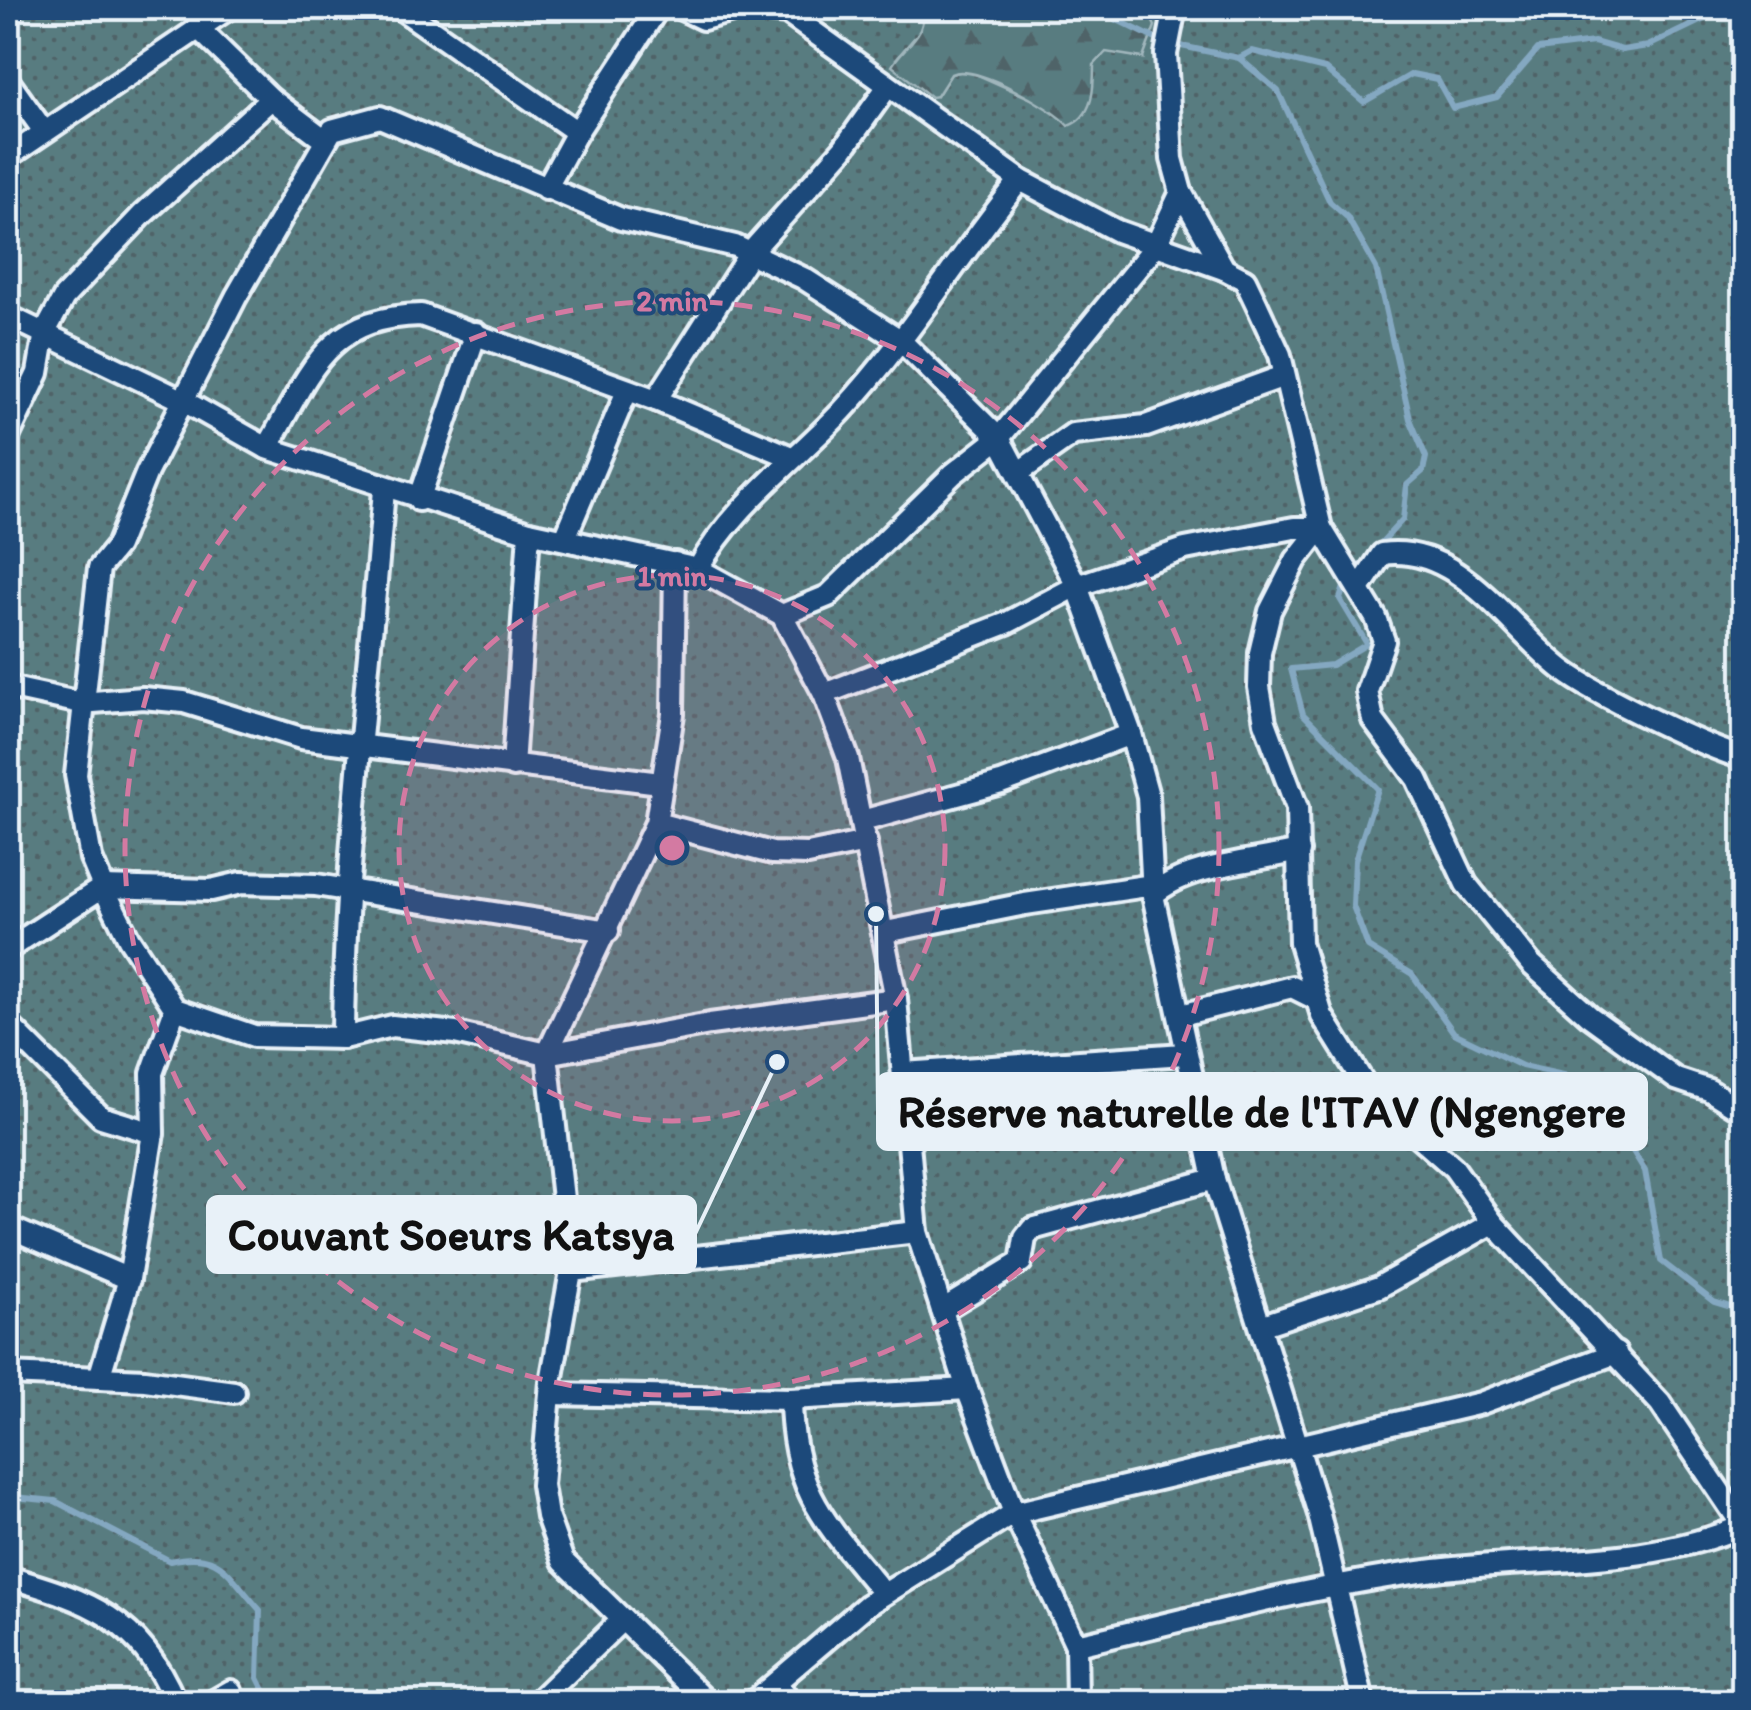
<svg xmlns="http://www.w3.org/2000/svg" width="1751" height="1710" viewBox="0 0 1751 1710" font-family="Itim,sans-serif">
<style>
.grass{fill:url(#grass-dots);stroke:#a0b6bc;stroke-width:2.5}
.forest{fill:url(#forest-firs);stroke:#a0b6bc;stroke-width:2.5}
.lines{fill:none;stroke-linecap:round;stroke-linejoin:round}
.stream{stroke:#84a8c1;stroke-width:6}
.minor-casing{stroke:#e8f1f8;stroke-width:28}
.minor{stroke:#1f4a7a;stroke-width:20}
.ring{fill:none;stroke:#d37aa2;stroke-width:5;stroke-dasharray:18 12}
.centre{fill:#d37aa2;stroke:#1f4a7a;stroke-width:5}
.ring-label{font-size:30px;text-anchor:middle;font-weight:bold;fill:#d37aa2;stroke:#1f4a7a;stroke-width:8;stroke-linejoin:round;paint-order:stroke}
.leader{fill:none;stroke:#e8f1f8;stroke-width:4}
.callout-dot{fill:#e8f1f8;stroke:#1f4a7a;stroke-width:4}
.callout{fill:#e8f1f8;stroke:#e8f1f8;stroke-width:4}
.callout-label{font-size:45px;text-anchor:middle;font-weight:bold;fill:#111}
</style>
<defs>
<pattern id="grass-dots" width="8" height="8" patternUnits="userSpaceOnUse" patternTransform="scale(2.5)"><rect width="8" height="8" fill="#597b80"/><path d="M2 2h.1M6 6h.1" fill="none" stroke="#506468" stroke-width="1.8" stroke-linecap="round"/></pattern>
<pattern id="forest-firs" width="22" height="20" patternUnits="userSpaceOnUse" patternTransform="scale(2.5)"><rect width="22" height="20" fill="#597b80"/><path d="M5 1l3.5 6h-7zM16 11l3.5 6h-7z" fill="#506468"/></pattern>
</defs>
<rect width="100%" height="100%" fill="#1f4a7a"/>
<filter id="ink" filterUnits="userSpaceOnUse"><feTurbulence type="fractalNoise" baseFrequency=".01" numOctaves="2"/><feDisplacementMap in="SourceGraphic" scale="20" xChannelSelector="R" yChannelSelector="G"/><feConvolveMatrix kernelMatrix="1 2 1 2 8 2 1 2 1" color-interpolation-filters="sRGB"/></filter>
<g filter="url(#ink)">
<path class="grass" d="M 8,8 L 922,8 L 922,29 L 896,59 L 937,96 L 951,74 L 967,70 L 1054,109 L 1085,115 L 1094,65 L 1106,51 L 1143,58 L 1123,10 L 1116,8 L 1743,8 L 1743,1702 L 8,1702 Z"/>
<path class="forest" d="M 922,8 L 1116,8 L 1148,13 L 1155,26 L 1143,58 L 1106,52 L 1094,65 C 1094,87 1094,117 1068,126 C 1052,107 974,63 951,74 L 937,96 L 931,97 L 892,66 C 903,46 929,34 922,8 Z"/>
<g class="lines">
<g class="stream">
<path d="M 1093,8 L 1162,42 L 1239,58 L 1278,91 L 1330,202 L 1347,217 L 1376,268 L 1410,419 L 1426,457 L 1423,471 L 1407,485 L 1403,519 L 1346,581 L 1340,599 L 1367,644 L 1332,665 L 1291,669 L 1303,714 L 1378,789 L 1355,860 L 1353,906 L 1368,947 L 1412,974 L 1454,1033 L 1522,1066 L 1577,1078 L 1615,1122 L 1645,1171 L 1661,1261 L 1714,1302 L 1744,1311"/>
<path d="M 1239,58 L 1252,51 L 1325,69 L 1364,102 L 1412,74 L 1437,79 L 1453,108 L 1497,97 L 1538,49 L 1594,42 L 1622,50 L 1648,46 L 1706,18 L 1716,8"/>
<path d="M 8,1491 L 14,1497 L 55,1501 L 170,1561 C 222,1549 227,1574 260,1610 L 258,1678 L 270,1702"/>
</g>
<defs>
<g id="minor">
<path d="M 400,8 L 577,132 L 658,8"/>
<path d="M 680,8 L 703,19 L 743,8 L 787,13 L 1020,180 L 1117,231 L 1224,269"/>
<path d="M 1175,8 L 1166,54 L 1172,159 L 1181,192 L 1224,269 L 1245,280 L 1256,303 L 1280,355 L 1321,528 L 1376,618 L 1384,641 L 1367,691 L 1373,720 L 1417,779 L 1466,884 L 1531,964 L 1589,1016 L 1676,1079 L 1709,1090 L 1744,1112"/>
<path d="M 8,13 L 14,8"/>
<path d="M 197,27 L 271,99 L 324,139"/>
<path d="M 8,81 L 43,130"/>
<path d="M 8,157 L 229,8"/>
<path d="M 546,189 L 577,132"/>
<path d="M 8,316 L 182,400 L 267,448 L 529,532 L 698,569 L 782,615 L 824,694 L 848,758 L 896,999 L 917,1232 L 967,1389 L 1014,1513 L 1076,1645 L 1077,1702"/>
<path d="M 656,400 L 750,253 L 843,149 L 888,86"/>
<path d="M 8,437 L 38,373 L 45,332 L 64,297 L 143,214 L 271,99"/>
<path d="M 267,448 C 310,374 324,317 421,315 L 656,400 L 791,457"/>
<path d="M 1018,473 L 1073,434 L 1146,426 L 1284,376"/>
<path d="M 419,500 L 476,333"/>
<path d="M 1321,528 L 1296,560 L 1270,611 L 1260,653 L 1259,687 L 1265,722 L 1297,808 L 1300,943 L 1322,1016 L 1372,1096 L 1454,1168 L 1493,1223 L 1660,1403 L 1744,1528"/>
<path d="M 565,538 L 627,391"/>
<path d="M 675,563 L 673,714 L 656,823 L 547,1054 L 571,1271 L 551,1382 L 542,1485 L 547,1516 L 563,1561 L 707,1702"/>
<path d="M 698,569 C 732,506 794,462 842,411 C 908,340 959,255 1020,180"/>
<path d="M 1361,586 L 1382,554 C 1460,543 1509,629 1563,670 C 1594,694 1706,748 1744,758"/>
<path d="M 782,615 L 828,596 L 953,474 L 999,438 L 1156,245 L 1181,192"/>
<path d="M 8,687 L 81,703 L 143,698 L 184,702 L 301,738 L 660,783"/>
<path d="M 824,694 L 1007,623 L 1077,586 L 1185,549 L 1294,528 L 1321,528"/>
<path d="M 513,766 L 529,532"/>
<path d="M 862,821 L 1001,783 L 1131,734"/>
<path d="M 656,823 L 772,853 L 808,854 L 866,842"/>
<path d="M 1153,895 C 1188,864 1253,862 1299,851"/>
<path d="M 886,932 L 1025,904 L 1153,885"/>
<path d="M 8,949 L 103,887 L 211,890 L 241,883 L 316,885 L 608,931"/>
<path d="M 896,999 L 710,1024 L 547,1054 L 455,1033 L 392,1026 L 343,1038 L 254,1036 L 175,1009 L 129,939 L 103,887 L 91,858 L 76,775 L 99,568 L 117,546 L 147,472 L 236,297 L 332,130 L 380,117 L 621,219 L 735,246 L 803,278 L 900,340 L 999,438 L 1077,586 L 1131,734 L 1148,796 L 1153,895 L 1214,1179 L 1319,1514 L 1363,1702"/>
<path d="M 1181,1015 L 1292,987 L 1316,999"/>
<path d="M 8,1024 L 101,1117 L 153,1133"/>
<path d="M 343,1038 C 344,855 370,672 384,489"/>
<path d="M 903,1073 L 1184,1054"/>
<path d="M 8,1227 L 129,1279"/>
<path d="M 571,1271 L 917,1232"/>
<path d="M 942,1310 L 1021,1262 L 1025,1238 L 1032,1229 L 1214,1179"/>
<path d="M 1263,1325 L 1379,1287 L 1493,1223"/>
<path d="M 8,1374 L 145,1380 L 234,1392"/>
<path d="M 99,1378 L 129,1279 L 153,1133 L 152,1073 L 175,1009"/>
<path d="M 551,1394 L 791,1399 L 967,1389"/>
<path d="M 791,1399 C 792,1494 827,1524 884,1594"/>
<path d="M 8,1577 C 90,1601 139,1618 175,1702"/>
<path d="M 1076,1645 C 1195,1618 1314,1585 1435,1570 C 1536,1558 1650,1567 1744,1525"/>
<path d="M 778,1686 L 790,1702"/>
<path d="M 212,1702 L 231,1691"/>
<path d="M 537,1702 L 622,1620"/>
<path d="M 753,1702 L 867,1605 L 1014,1513 L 1481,1403 L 1616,1353"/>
</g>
</defs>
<use href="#minor" class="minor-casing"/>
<use href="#minor" class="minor"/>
</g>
</g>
<circle cx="672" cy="848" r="273" fill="#d37aa2" fill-opacity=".12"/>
<g class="ring">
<circle cx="672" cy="848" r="273"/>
<circle cx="672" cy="848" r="547"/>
</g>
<circle cx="672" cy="848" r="15" class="centre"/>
<g class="ring-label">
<text x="672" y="311">2 min</text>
<text x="672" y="586">1 min</text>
</g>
<path class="leader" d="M876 914L878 1111M777 1062L695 1234"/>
<g class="callout-dot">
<circle cx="876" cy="914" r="10"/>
<circle cx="777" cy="1062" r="10"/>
</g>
<g class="callout">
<rect x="878" y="1074" width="768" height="75" rx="10"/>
<rect x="208" y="1197" width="487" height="75" rx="10"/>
</g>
<g class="callout-label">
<text x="1262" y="1127">Réserve naturelle de l'ITAV (Ngengere</text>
<text x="451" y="1250">Couvant Soeurs Katsya</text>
</g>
<rect width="1751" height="1710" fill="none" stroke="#1f4a7a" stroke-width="40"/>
<rect x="20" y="20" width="1711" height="1670" fill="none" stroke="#e8f1f8" stroke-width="4" filter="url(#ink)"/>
</svg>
